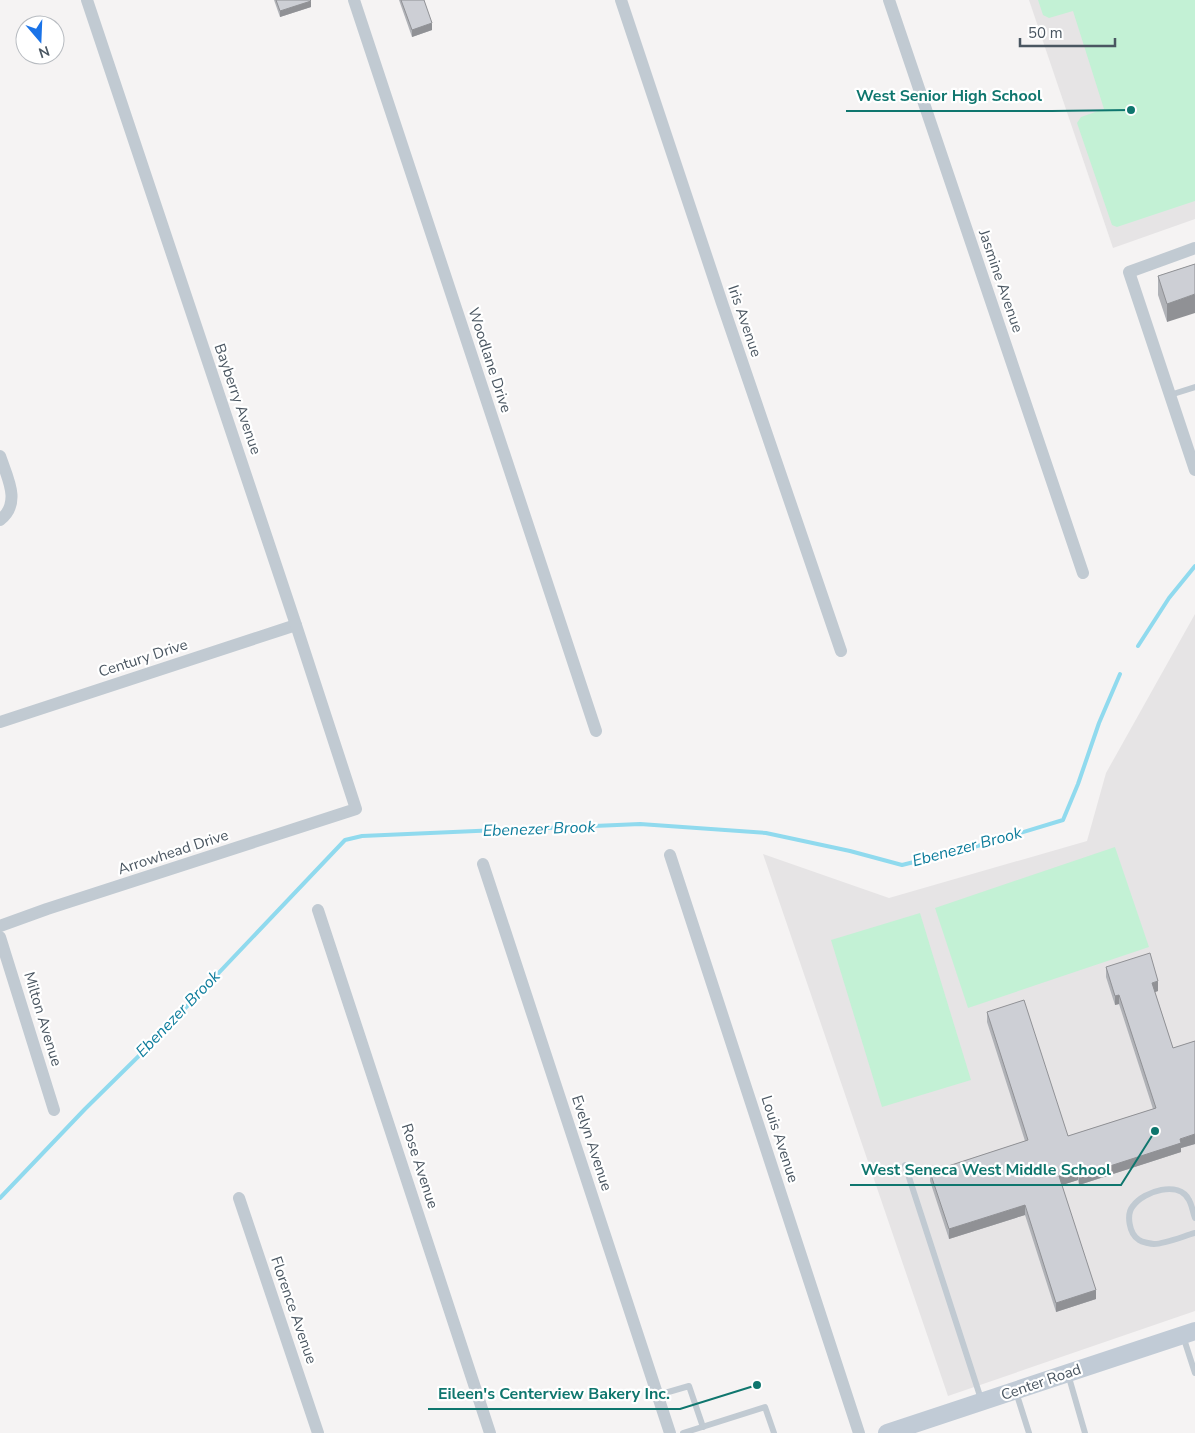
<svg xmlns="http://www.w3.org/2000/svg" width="1195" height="1433" viewBox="0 0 1195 1433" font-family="'Nunito Sans',sans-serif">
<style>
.education{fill:#e6e4e5}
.green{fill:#c3f1d5}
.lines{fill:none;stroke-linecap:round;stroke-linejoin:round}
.stream{stroke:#90daee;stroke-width:4}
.lane{stroke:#c1cad2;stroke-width:6}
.street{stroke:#c1cad2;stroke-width:12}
.secondary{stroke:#c1cbd6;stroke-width:18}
.wall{fill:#b0b2b7}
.shaded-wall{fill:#909195}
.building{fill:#cdcfd5;stroke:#909195}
.labels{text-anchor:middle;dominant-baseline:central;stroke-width:4.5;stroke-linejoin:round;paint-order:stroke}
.street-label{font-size:15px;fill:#4a5661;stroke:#fff}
.water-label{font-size:16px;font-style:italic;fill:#0c7c9b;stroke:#fff}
.leader{fill:none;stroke:#0f766e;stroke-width:2}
.callout-dot{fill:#0f766e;stroke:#fff;stroke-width:2}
.callout-label{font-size:16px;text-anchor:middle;font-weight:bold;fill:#0f766e;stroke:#fff;stroke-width:4.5;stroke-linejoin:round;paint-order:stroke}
</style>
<rect width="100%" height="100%" fill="#f5f3f3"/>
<g class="education">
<path d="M 1029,0 L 1195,0 L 1195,219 L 1113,248 Z"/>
<path d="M 1195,614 L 1195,1311 L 948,1396 L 763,854 L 889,898 L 1087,841 L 1106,773 Z"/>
</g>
<g class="green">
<path d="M 1038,0 L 1195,0 L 1195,201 L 1117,227 L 1112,225 L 1077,123 L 1081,117 L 1104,109 L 1073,11 L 1049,18 L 1043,15 Z"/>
<path d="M 1115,847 L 1149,947 L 968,1008 L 935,908 Z"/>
<path d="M 920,913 L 971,1080 L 882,1107 L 831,940 Z"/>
</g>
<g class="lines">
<g class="stream">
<path d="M 1138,646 L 1169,598 L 1195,566"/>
<path d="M 0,1198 L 85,1109 L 153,1042 L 345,840 L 362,836 L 640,824 L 766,833 L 850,851 L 902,865 L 974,847 L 1063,820 L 1078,784 L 1099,723 L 1120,674"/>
</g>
<g class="lane">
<path d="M 1170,395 L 1195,387"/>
<path d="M 905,1165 L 981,1399"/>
<path d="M 1195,1218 C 1193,1213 1192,1205 1189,1200 C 1179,1180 1144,1191 1133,1206 C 1126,1214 1129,1234 1139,1240 C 1142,1242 1151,1244 1154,1244 C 1165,1244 1184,1236 1195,1233"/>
<path d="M 1183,1336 L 1195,1373"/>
<path d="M 1068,1374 L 1085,1433"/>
<path d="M 1016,1392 L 1029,1433"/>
<path d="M 658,1395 L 689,1386 L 703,1427"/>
<path d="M 683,1433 L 765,1407 L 774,1433"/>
</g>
<g class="street">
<path d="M 354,0 L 596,731"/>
<path d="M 621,0 L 722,303 L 841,651"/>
<path d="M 889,0 L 1083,573"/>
<path d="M 1195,248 L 1129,272 L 1195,470"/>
<path d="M 0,456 C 7,477 22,503 0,520"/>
<path d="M 0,722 L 296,625"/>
<path d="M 670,855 L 859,1433"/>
<path d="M 483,864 L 670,1433"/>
<path d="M 318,910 L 490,1433"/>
<path d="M 0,926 L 47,909 L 356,809 L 296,625 L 87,0"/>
<path d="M 0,937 L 54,1110"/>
<path d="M 239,1198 L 318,1433"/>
</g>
<path class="secondary" d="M 887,1433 L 1195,1331"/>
</g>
<g class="wall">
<path d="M 274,0 L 310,0 L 311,7 L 280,17 Z"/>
<path d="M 399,0 L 424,0 L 432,30 L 412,37 Z"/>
<path d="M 1195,264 L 1167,322 L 1158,295 L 1158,276 Z"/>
<path d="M 1106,967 L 1158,991 L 1155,992 L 1173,1048 L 1195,1041 L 1195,1144 L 1181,1148 L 1181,1152 L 1079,1185 L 1078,1180 L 1062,1185 L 1096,1299 L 1056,1312 L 1025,1215 L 949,1239 L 930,1181 L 930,1172 L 1025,1141 L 987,1022 L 987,1012 L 1068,1136 L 1153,1109 L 1119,1004 L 1115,1005 L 1106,977 Z"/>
</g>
<g class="shaded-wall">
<path d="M 311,1 L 311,7 L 280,17 L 280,11 Z"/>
<path d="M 432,23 L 432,30 L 412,37 L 412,30 Z"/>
<path d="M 1195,294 L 1195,313 L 1167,322 L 1167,304 Z"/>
<path d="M 1158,981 L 1158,991 L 1152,993 L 1152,983 Z"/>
<path d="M 1119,995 L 1119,1004 L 1115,1005 L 1115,996 Z"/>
<path d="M 1195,1134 L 1195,1144 L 1181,1148 L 1181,1152 L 1079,1185 L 1079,1176 Z"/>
<path d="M 1078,1170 L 1078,1180 L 1059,1186 L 1059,1176 Z"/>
<path d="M 1025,1205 L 1025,1215 L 949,1239 L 949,1229 Z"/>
<path d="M 1096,1290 L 1096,1299 L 1056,1312 L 1056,1303 Z"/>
</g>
<g class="building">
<path d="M 276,0 L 310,0 L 311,1 L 280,11 Z"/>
<path d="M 401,0 L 424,0 L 432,23 L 412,30 Z"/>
<path d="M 1195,264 L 1195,294 L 1167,304 L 1158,276 Z"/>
<path d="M 1150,953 L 1158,981 L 1152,983 L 1173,1048 L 1195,1041 L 1195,1134 L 1180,1139 L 1181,1143 L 1079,1176 L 1078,1170 L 1059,1176 L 1096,1290 L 1056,1303 L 1025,1205 L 949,1229 L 930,1172 L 1028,1140 L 987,1012 L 1024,1000 L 1068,1136 L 1156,1108 L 1119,995 L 1115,996 L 1106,967 Z"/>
</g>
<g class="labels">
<g class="street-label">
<text transform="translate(1001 281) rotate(71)">Jasmine Avenue</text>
<text transform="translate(745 321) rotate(71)">Iris Avenue</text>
<text transform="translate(490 360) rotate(72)">Woodlane Drive</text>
<text transform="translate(238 399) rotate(71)">Bayberry Avenue</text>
<text transform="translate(143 658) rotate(-18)">Century Drive</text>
<text transform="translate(173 852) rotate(-18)">Arrowhead Drive</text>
<text transform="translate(43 1019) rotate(73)">Milton Avenue</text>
<text transform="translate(780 1139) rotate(72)">Louis Avenue</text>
<text transform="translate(592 1143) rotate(72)">Evelyn Avenue</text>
<text transform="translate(420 1166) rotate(72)">Rose Avenue</text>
<text transform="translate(294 1310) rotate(71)">Florence Avenue</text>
<text transform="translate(1041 1382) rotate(-19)">Center Road</text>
</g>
<g class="water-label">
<text transform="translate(539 829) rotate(-2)">Ebenezer Brook</text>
<text transform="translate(967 847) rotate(-15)">Ebenezer Brook</text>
<text transform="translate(178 1014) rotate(-46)">Ebenezer Brook</text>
</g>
</g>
<path class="leader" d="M1131 110L1052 111H846M1155 1131L1121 1185H850M757 1385L680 1409H428"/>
<g class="callout-dot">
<circle cx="1131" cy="110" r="5"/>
<circle cx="1155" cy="1131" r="5"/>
<circle cx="757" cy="1385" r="5"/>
</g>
<g class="callout-label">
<text x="949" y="101">West Senior High School</text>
<text x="986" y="1175">West Seneca West Middle School</text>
<text x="554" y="1399">Eileen's Centerview Bakery Inc.</text>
</g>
<g transform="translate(40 40) rotate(161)"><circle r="24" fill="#ffffff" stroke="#b7bbc0"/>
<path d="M0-4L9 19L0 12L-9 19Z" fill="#1a73e8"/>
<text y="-8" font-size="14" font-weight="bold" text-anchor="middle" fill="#4a5661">N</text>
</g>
<path d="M1020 38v8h95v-8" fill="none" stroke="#4a5661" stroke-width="2.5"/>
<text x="1028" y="38" font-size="15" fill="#4a5661" stroke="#ffffff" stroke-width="4" paint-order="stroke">50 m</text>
</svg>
